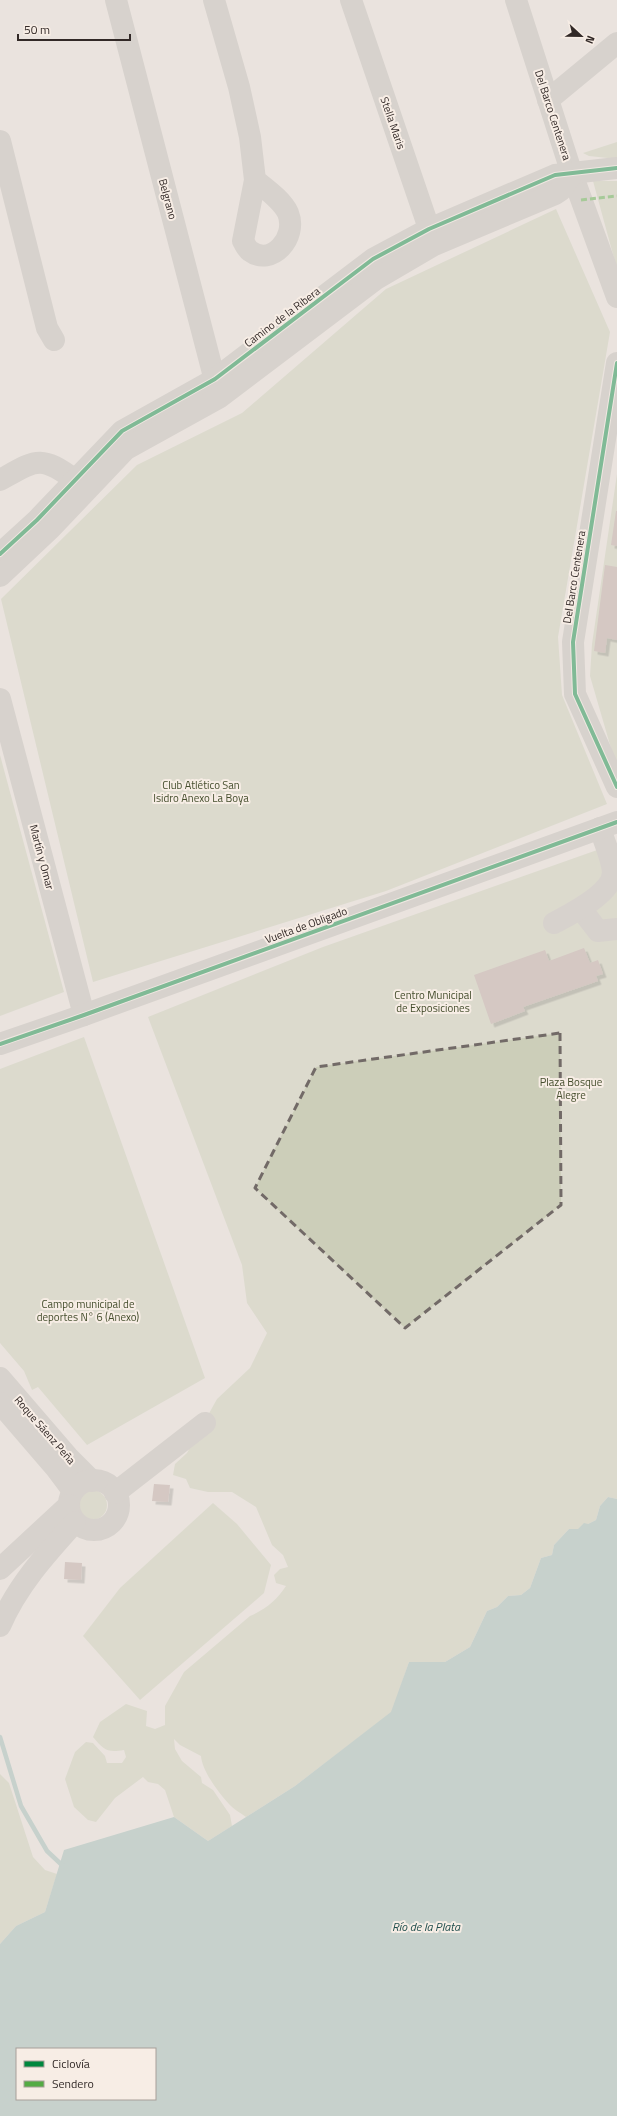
<svg xmlns="http://www.w3.org/2000/svg" width="617" height="2116" viewBox="0 0 617 2116" font-family="'Titillium Web',sans-serif">
<style>
.green{fill:#ccceb9}
.water{fill:#9dbab6;fill-rule:evenodd}
.lines{fill:none;stroke-linecap:round;stroke-linejoin:round}
.stream{stroke:#9dbab6;stroke-width:4.5}
.building{fill:#bca6a2;filter:url(#shadow)}
.minor{stroke:#c2bcb8;stroke-width:22}
.quiet{stroke:#54ab44;stroke-width:3;stroke-dasharray:6 3;stroke-linecap:butt}
.cycleway-casing{stroke:#f7ede5;stroke-width:6}
.cycleway{stroke:#00873e;stroke-width:4}
.marked{fill:none;stroke:#726a67;stroke-width:3;stroke-dasharray:8 5;stroke-linejoin:round}
.labels{text-anchor:middle;dominant-baseline:central;stroke-width:4;stroke-linejoin:round;paint-order:stroke}
.street-label{font-size:11px;fill:#322927;stroke:#f7ede5}
.park-label{font-size:11px;fill:#454e2d;stroke:#f7ede5}
.water-label{font-size:12px;font-style:italic;fill:#214f4d;stroke:#f7ede5}
</style>
<defs>
<filter id="shadow"><feDropShadow dx="3.5" dy="3.5" stdDeviation="0" flood-color="#0004"/></filter>
</defs>
<rect width="100%" height="100%" fill="#eae3de"/>
<g class="green">
<path d="M 617,142 L 617,159 L 589,156 L 583,153 Z"/>
<path d="M 593,181 L 617,181 L 617,269 Z"/>
<path d="M 556,209 L 610,332 L 558,637 L 562,695 L 607,804 L 386,891 L 93,982 L 1,599 L 137,465 L 242,413 L 386,289 Z"/>
<path d="M 617,474 L 617,761 L 613,755 L 590,676 L 592,644 Z"/>
<path d="M 0,755 L 64,992 L 0,1016 Z"/>
<path d="M 617,843 L 617,1499 L 608,1497 L 600,1506 L 596,1520 L 588,1524 L 584,1524 L 578,1530 L 569,1529 L 554,1545 L 552,1555 L 541,1558 L 530,1588 L 521,1595 L 508,1596 L 497,1607 L 487,1611 L 470,1647 L 445,1662 L 409,1662 L 392,1712 L 295,1786 L 246,1817 C 241,1813 233,1809 229,1804 C 219,1793 202,1771 201,1756 L 180,1745 L 174,1739 L 175,1749 L 182,1761 L 201,1777 L 202,1783 L 213,1790 L 230,1815 L 232,1826 L 208,1841 L 174,1817 L 165,1790 L 158,1784 L 148,1782 L 143,1777 L 115,1798 L 96,1822 L 88,1820 L 74,1807 L 65,1779 L 75,1752 L 86,1742 L 93,1743 L 105,1756 L 107,1763 L 122,1763 L 126,1757 L 124,1750 C 107,1753 104,1750 93,1737 L 100,1722 L 126,1704 L 147,1711 L 146,1726 L 155,1729 L 165,1725 L 165,1706 L 184,1672 L 250,1616 C 266,1609 277,1600 286,1586 L 276,1583 L 274,1575 L 280,1569 L 288,1567 L 283,1555 L 272,1545 L 256,1507 L 232,1492 L 208,1492 L 190,1488 L 186,1479 L 173,1475 L 175,1464 L 187,1453 L 217,1399 L 250,1368 L 267,1333 L 247,1303 L 242,1265 L 148,1017 L 323,947 Z"/>
<path d="M 84,1037 L 205,1378 L 87,1445 L 38,1387 L 32,1390 L 24,1371 L 0,1343 L 0,1069 Z"/>
<circle cx="92" cy="1505" r="15"/>
<path d="M 213,1503 L 237,1524 L 271,1565 L 264,1593 L 140,1700 L 83,1636 L 120,1588 Z"/>
<path d="M 0,1774 L 9,1783 L 33,1857 L 45,1870 L 57,1874 L 45,1912 L 16,1926 L 0,1944 Z"/>
</g>
<path class="water" d="M 608,1497 L 617,1499 L 617,2116 L 0,2116 L 0,1944 L 16,1926 L 45,1912 L 64,1850 L 174,1817 L 208,1841 L 295,1786 L 391,1712 L 409,1662 L 445,1662 L 470,1647 L 487,1611 L 497,1607 L 508,1596 L 521,1595 L 530,1588 L 541,1558 L 552,1555 L 554,1545 L 569,1529 L 578,1529 L 584,1523 L 588,1524 L 596,1520 L 600,1506 ZM 17,2049 L 155,2049 L 155,2099 L 17,2099 Z"/>
<g class="lines">
<path class="stream" d="M 0,1737 L 21,1806 L 47,1851 L 63,1866"/>
</g>
<g class="building">
<path d="M 616,511 L 617,511 L 617,546 L 611,545 Z"/>
<path d="M 605,565 L 617,567 L 617,640 L 607,638 L 605,653 L 594,651 Z"/>
<path d="M 584,948 L 590,963 L 598,960 L 603,974 L 596,976 L 598,981 L 523,1007 L 525,1011 L 491,1024 L 474,975 L 545,950 L 549,961 Z"/>
<path d="M 154,1484 L 170,1485 L 168,1502 L 152,1501 Z"/>
<path d="M 65,1562 L 82,1563 L 81,1580 L 64,1579 Z"/>
</g>
<g class="lines">
<g class="minor">
<path d="M 116,0 L 218,392"/>
<path d="M 214,0 L 239,87 L 250,137 L 255,180 L 243,241 C 245,244 247,249 250,251 C 271,267 298,238 288,213 C 282,200 266,189 255,180"/>
<path d="M 351,0 L 434,243"/>
<path d="M 516,0 L 572,174 L 617,297"/>
<path d="M 548,100 L 617,43"/>
<path d="M 0,141 L 47,328 L 54,340"/>
<path d="M 617,363 L 573,642 L 575,694 L 617,787"/>
<path d="M 0,480 C 36,460 40,454 75,480"/>
<path d="M 0,554 L 37,520 L 122,431 L 215,379 L 373,259 L 429,229 L 555,175 L 617,168"/>
<path d="M 0,576 L 51,528 L 126,449 L 220,397 L 376,279 L 434,245 L 555,194 L 561,190 L 572,174"/>
<path d="M 0,699 L 84,1015"/>
<path d="M 581,909 L 598,931 L 617,929"/>
<path d="M 554,923 C 569,915 613,893 613,872 C 612,858 604,842 600,828"/>
<path d="M 0,1044 L 84,1015 L 617,822"/>
<path d="M 0,1378 L 68,1457 L 92,1481"/>
<path d="M 0,1403 L 55,1467 L 73,1491"/>
<circle cx="94" cy="1505" r="25"/>
<path d="M 115,1493 L 205,1423"/>
<path d="M 0,1569 L 69,1505"/>
<path d="M 0,1626 C 17,1586 46,1554 75,1522"/>
</g>
<path class="quiet" d="M 581,200 L 617,196"/>
<defs>
<g id="cycleway">
<path d="M 617,363 L 573,642 L 575,694 L 617,787"/>
<path d="M 0,554 L 37,520 L 122,431 L 215,379 L 373,259 L 429,229 L 555,175 L 617,168"/>
<path d="M 0,1044 L 84,1015 L 617,822"/>
</g>
</defs>
<use href="#cycleway" class="cycleway-casing"/>
<use href="#cycleway" class="cycleway"/>
</g>
<path d="M0 0H617V2116H0ZM 560,1033 L 561,1205 L 405,1328 L 255,1188 L 316,1067 Z" fill="#eae3de" fill-opacity=".55" fill-rule="evenodd"/>
<path class="marked" d="M 560,1033 L 561,1205 L 405,1328 L 255,1188 L 316,1067 Z"/>
<g class="labels">
<g class="street-label">
<text transform="translate(553 115) rotate(72)">Del Barco Centenera</text>
<text transform="translate(393 123) rotate(71)">Stella Maris</text>
<text transform="translate(168 199) rotate(75)">Belgrano</text>
<text transform="translate(282 317) rotate(-37)">Camino de la Ribera</text>
<text transform="translate(574 577) rotate(-81)">Del Barco Centenera</text>
<text transform="translate(42 857) rotate(75)">Martín y Omar</text>
<text transform="translate(306 925) rotate(-20)">Vuelta de Obligado</text>
<text transform="translate(45 1430) rotate(49)">Roque Sáenz Peña</text>
</g>
<g class="park-label">
<text x="201" y="785">Club Atlético San<tspan x="201" dy="13">Isidro Anexo La Boya</tspan></text>
<text x="433" y="995">Centro Municipal<tspan x="433" dy="13">de Exposiciones</tspan></text>
<text x="571" y="1082">Plaza Bosque<tspan x="571" dy="13">Alegre</tspan></text>
<text x="88" y="1304">Campo municipal de<tspan x="88" dy="13">deportes N° 6 (Anexo)</tspan></text>
</g>
<g class="water-label">
<text x="426" y="1926">Río de la Plata</text>
</g>
</g>
<rect x="16" y="2048" width="140" height="52" fill="#f7ede5" stroke="#a89f99"/>
<rect x="24" y="2061" width="20" height="6" fill="#00873e" stroke="#a89f99"/>
<text x="52" y="2068" font-size="12" fill="#322927">Ciclovía</text>
<rect x="24" y="2081" width="20" height="6" fill="#54ab44" stroke="#a89f99"/>
<text x="52" y="2088" font-size="12" fill="#322927">Sendero</text>
<g transform="translate(581 36) rotate(112)" stroke="#f7ede5" stroke-width="3" paint-order="stroke">
<path d="M0-3L7 15L0 10L-7 15Z" fill="#322927"/>
<text y="-6" font-size="11" font-weight="bold" text-anchor="middle" fill="#322927">N</text>
</g>
<path d="M18 34v6h112v-6" fill="none" stroke="#322927" stroke-width="2"/>
<text x="24" y="34" font-size="12" fill="#322927" stroke="#f7ede5" stroke-width="3" paint-order="stroke">50 m</text>
</svg>
